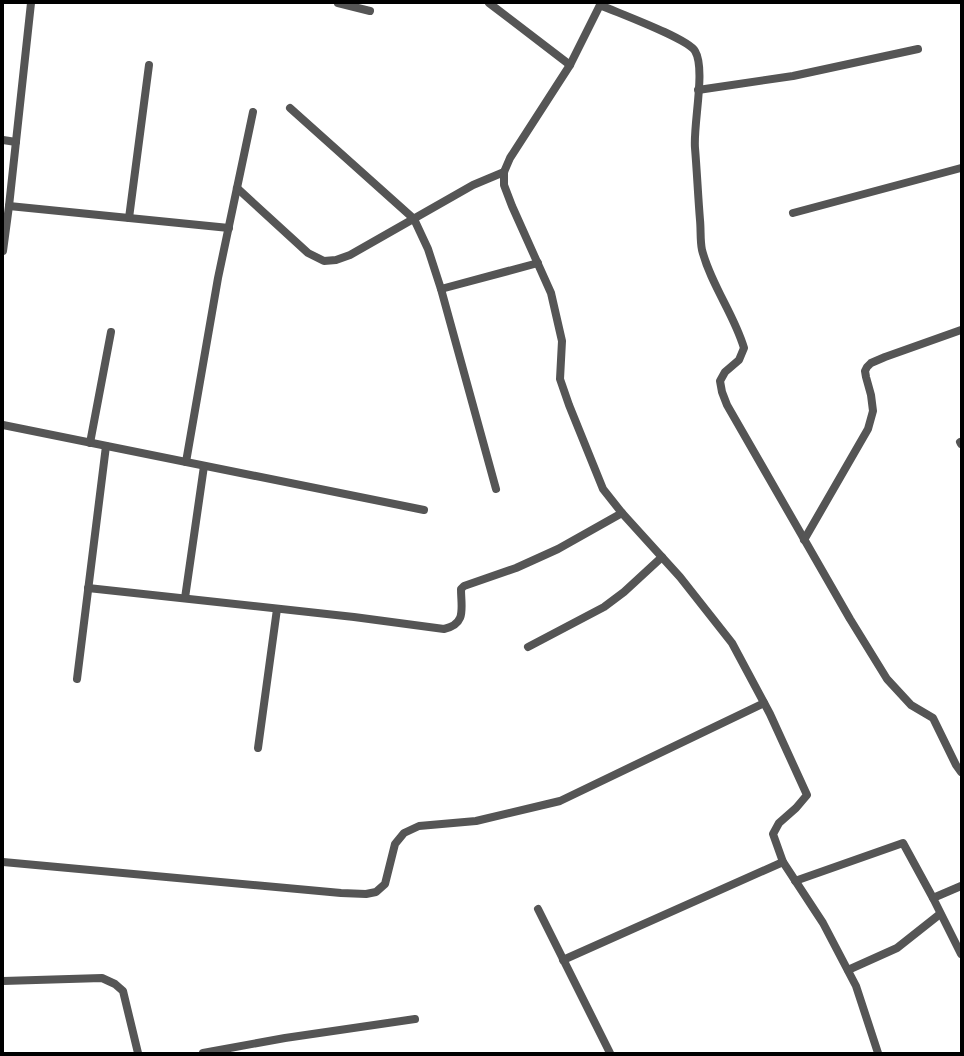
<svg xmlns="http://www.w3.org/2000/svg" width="964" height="1056" viewBox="0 0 964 1056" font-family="Figtree,sans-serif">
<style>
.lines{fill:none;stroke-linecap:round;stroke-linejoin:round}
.minor{stroke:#555;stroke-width:8}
.tertiary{stroke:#555;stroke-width:8}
</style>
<rect width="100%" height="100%" fill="#fff"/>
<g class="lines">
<g class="minor">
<path d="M 338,3 L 370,11"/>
<path d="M 489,3 L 570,65"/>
<path d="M 601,3 L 570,65 L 510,158 L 504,172 L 504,185 L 512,206 L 551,293 L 562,341 L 560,379 L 569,405 L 603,489 L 622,513 L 680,577 L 732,643 L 770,714 L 807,795 L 796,808 L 779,823 L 773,834 L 783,862 L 823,923 L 856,986 L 878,1053"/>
<path d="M 600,5 C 618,13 687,38 695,51 C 706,69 693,124 695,148 C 697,172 698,196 700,220 C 701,230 700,241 702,250 C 711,285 734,314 744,348 L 739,360 L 725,372 L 720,381 L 722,392 L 727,405 L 850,619 L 887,679 L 911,705 L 933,718 L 956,765 L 961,772"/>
<path d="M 698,90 L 793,76 L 918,49"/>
<path d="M 290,108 L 414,219 L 428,249 L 441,289"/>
<path d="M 3,140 L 16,142"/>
<path d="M 237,188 L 308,253 L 324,261 L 336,260 L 350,255 L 473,185 L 504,172"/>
<path d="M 9,206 L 229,228"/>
<path d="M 793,213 L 961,168"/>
<path d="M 129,218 L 149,65"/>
<path d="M 3,425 L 424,510"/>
<path d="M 960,442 L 961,444"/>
<path d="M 90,443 L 111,332"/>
<path d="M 186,462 L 218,278 L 253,112"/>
<path d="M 496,489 L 441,289 L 538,263"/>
<path d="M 804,540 L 868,429 L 873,411 L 871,395 L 866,377 L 865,371 L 867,367 L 871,363 L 885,357 L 961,330"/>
<path d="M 88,588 L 354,617 L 444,629 C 467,624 461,608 461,589 L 464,586 L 516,568 L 558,549 L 622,513"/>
<path d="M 185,598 L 204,466"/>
<path d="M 528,647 L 604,607 L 624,592 L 662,557"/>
<path d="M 77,679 L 106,446"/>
<path d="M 258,748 L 277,609"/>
<path d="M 3,862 L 341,893 L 366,894 L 376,892 L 385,884 L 395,844 L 404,833 L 419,826 L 476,821 L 560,801 L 764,703"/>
<path d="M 795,881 L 903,843 L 933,898"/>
<path d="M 961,886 L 933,898 L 961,954"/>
<path d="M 538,909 L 610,1053"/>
<path d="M 563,960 L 783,862"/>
<path d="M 848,970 L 897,948 L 940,914"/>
<path d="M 3,981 L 102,978 L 115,984 L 123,991 L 138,1053"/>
<path d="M 203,1053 L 285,1038 L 415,1019"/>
</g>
<path class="tertiary" d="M 3,251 L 9,206 L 31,3"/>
</g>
<rect width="964" height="1056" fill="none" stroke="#000000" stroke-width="8"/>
</svg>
